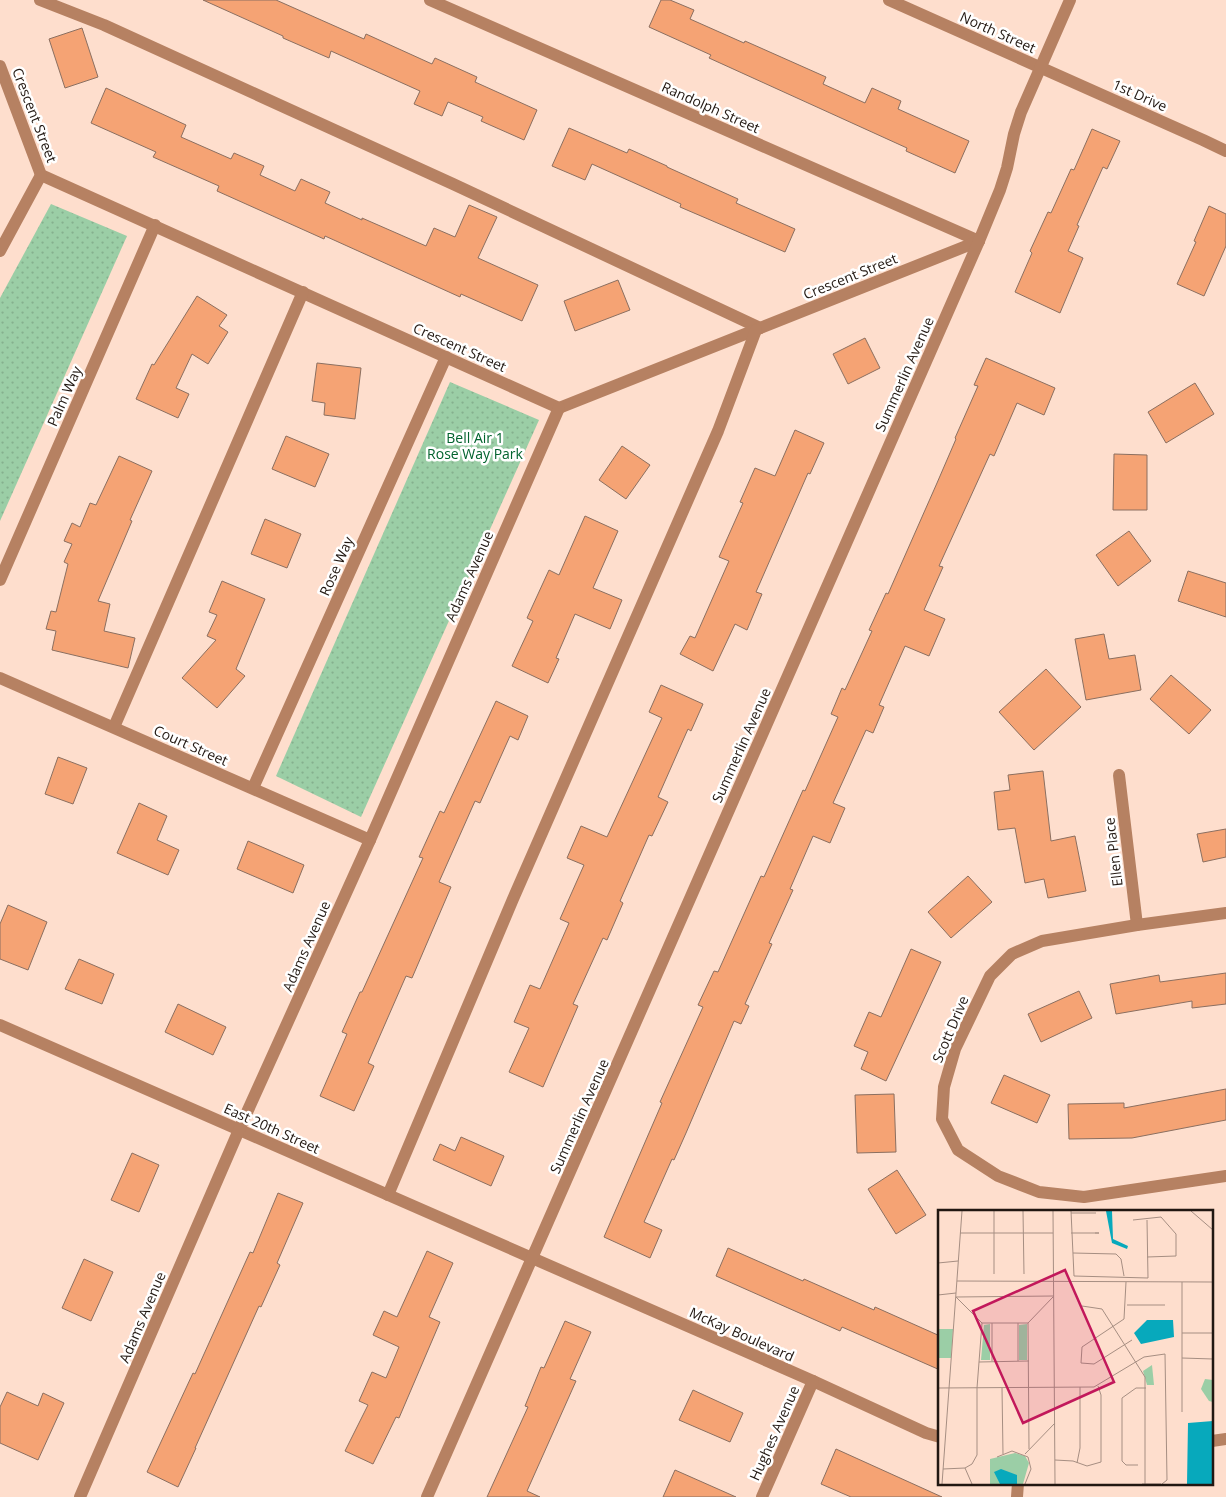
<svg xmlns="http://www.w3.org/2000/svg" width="1226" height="1497" viewBox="0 0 1226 1497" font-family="'Open Sans',sans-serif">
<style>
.park{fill:url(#park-dots)}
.building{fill:#f5a374;stroke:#8b6f60}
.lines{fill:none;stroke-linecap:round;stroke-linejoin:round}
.minor{stroke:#b68162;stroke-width:12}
.labels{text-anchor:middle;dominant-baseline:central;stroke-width:5;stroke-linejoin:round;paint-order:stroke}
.street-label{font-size:14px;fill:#211711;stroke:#fff}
.park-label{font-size:14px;fill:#02632e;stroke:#fff}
.inset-road{fill:none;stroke:#a68e82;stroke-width:1}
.view{fill:#c2185b;fill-opacity:0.15;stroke:#c2185b;stroke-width:2.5}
.inset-edge{fill:none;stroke:#211711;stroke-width:2.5}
</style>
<defs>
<pattern id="park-dots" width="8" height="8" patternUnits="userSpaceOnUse" patternTransform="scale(1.25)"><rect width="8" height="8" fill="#9bcea6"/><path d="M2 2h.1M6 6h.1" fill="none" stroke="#85b08e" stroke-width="1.8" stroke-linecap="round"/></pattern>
</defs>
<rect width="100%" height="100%" fill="#fedecd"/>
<g class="park">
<path d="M 51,204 L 127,236 L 0,521 L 0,298 Z"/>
<path d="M 450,382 L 539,420 L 361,817 L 276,776 Z"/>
</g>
<g class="building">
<path d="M 203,0 L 276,0 L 364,39 L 366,34 L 432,64 L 435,58 L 477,77 L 475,82 L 537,110 L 524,140 L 481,121 L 483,117 L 448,102 L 442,116 L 414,104 L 420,91 L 331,51 L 329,58 L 283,38 L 283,36 Z"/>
<path d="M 661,0 L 670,0 L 694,10 L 690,19 L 744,43 L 745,41 L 826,77 L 823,84 L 865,103 L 872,88 L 901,101 L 898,109 L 969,141 L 955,173 L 906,151 L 907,148 L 709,58 L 711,55 L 649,27 Z"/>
<path d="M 82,28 L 98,77 L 65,88 L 49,39 Z"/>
<path d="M 106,88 L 186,125 L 181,137 L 231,159 L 234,153 L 264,166 L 260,175 L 295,191 L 301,179 L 330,192 L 325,203 L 362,220 L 362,218 L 426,246 L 434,228 L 455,237 L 469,205 L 497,217 L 478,258 L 538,285 L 522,321 L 461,294 L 460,297 L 325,236 L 324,239 L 217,191 L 219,186 L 153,157 L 156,152 L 91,123 Z"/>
<path d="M 569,128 L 627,153 L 629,149 L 667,166 L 667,167 L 738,199 L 736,203 L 795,229 L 785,252 L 680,207 L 681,204 L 592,164 L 585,180 L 552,166 Z"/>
<path d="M 1092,129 L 1120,141 L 1107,169 L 1103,167 L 1077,225 L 1079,226 L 1068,251 L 1083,258 L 1060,313 L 1015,292 L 1032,253 L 1030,251 L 1048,212 L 1051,213 L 1071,169 L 1074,170 Z"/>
<path d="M 1209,206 L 1226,214 L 1226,246 L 1204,296 L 1177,284 L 1196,242 L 1194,241 Z"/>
<path d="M 618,280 L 630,310 L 575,331 L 564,301 Z"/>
<path d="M 197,296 L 227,315 L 219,326 L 228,332 L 208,364 L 192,354 L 176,388 L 189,394 L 178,418 L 136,399 L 152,364 L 154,365 Z"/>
<path d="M 865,338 L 880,368 L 848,384 L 833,354 Z"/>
<path d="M 986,358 L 1055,388 L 1044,415 L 1017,403 L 994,456 L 990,454 L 970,498 L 939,566 L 943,567 L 924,610 L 945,619 L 929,656 L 905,646 L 879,705 L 884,707 L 873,733 L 866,730 L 833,803 L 845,808 L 830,843 L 813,836 L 790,889 L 793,890 L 769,943 L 772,944 L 745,1004 L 749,1006 L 741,1024 L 734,1021 L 686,1133 L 674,1160 L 672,1159 L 644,1222 L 662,1230 L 650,1258 L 604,1237 L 662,1103 L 660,1102 L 703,1007 L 698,1005 L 714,971 L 718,972 L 761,876 L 764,877 L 803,790 L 805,791 L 838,717 L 831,714 L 842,688 L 845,690 L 872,631 L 869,630 L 886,593 L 888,594 L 937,483 L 956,439 L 955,438 L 978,386 L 974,385 Z"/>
<path d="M 317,363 L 361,368 L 355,419 L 324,415 L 325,403 L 312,401 Z"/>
<path d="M 1195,383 L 1214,414 L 1166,443 L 1148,412 Z"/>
<path d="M 795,430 L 824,443 L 810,474 L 808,473 L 756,592 L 762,594 L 747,630 L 735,624 L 713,671 L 680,654 L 690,636 L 695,638 L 729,561 L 719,557 L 743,503 L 740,502 L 755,468 L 775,476 Z"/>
<path d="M 286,436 L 329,454 L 315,487 L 272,469 Z"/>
<path d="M 622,446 L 650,465 L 626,499 L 599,480 Z"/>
<path d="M 1114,454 L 1147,455 L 1147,510 L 1113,510 Z"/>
<path d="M 119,456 L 152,471 L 130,520 L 132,521 L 98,601 L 110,604 L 104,631 L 135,638 L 128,668 L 52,650 L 56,631 L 46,629 L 51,611 L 56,612 L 68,564 L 64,562 L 72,544 L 64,541 L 72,523 L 80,527 L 90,503 L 96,505 Z"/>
<path d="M 585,516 L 618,531 L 593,588 L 622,600 L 610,629 L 575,614 L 556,658 L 559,659 L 548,683 L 512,666 L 533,621 L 527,618 L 549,570 L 559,575 Z"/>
<path d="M 265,519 L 301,534 L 287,568 L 251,554 Z"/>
<path d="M 1129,531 L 1151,561 L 1118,586 L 1096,555 Z"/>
<path d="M 1188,571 L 1226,583 L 1226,617 L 1178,601 Z"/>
<path d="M 222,581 L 265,599 L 236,669 L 245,676 L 217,708 L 182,678 L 216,640 L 207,636 L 217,615 L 209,612 Z"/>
<path d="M 1104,634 L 1109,659 L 1135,655 L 1141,690 L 1086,700 L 1075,639 Z"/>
<path d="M 1046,669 L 1081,707 L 1034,750 L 999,712 Z"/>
<path d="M 1171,675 L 1211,710 L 1189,734 L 1150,699 Z"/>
<path d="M 661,685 L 703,704 L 691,731 L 688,729 L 658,797 L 668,802 L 652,836 L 649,835 L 620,901 L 623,903 L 607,940 L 603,938 L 573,1004 L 578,1006 L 543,1087 L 509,1072 L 529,1028 L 514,1022 L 530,985 L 540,989 L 569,923 L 560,919 L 584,865 L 567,858 L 581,826 L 607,837 L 662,718 L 649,712 Z"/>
<path d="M 496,701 L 528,716 L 518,740 L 510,736 L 480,803 L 475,801 L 439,882 L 451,887 L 412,978 L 406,976 L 368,1063 L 374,1066 L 354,1111 L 320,1096 L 347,1034 L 342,1032 L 360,992 L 362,992 L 423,858 L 419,857 L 440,811 L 444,813 Z"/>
<path d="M 58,757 L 87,768 L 73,804 L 45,794 Z"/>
<path d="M 1043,771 L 1051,841 L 1075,836 L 1086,891 L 1048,898 L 1044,879 L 1025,883 L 1015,828 L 998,830 L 994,792 L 1010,790 L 1008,775 Z"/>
<path d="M 139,803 L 167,816 L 157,840 L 179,850 L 168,875 L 117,853 Z"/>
<path d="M 1226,829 L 1226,857 L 1203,862 L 1197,834 Z"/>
<path d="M 248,841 L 304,865 L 293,893 L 237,869 Z"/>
<path d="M 968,876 L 992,902 L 951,938 L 928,912 Z"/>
<path d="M 8,905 L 47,922 L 28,970 L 0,959 L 0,924 Z"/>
<path d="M 911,949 L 941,962 L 886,1081 L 861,1069 L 868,1052 L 854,1046 L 869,1012 L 881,1017 Z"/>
<path d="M 79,959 L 114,974 L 102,1004 L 65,989 Z"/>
<path d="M 1226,973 L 1226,1004 L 1192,1008 L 1192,1001 L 1116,1014 L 1110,984 L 1159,975 L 1160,982 Z"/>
<path d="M 1079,991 L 1092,1018 L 1041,1042 L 1028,1014 Z"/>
<path d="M 178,1004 L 226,1027 L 213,1055 L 165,1032 Z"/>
<path d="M 1004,1075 L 1050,1095 L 1037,1123 L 991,1103 Z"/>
<path d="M 1226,1089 L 1226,1120 L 1132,1138 L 1069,1139 L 1068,1104 L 1124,1103 L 1124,1108 Z"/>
<path d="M 894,1094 L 896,1152 L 857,1153 L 855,1095 Z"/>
<path d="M 461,1137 L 504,1156 L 491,1186 L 433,1160 L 440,1144 L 455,1151 Z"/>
<path d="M 132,1153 L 159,1165 L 139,1212 L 111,1200 Z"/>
<path d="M 897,1170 L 926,1215 L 896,1234 L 868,1189 Z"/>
<path d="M 278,1193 L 303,1203 L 277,1263 L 280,1265 L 261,1307 L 259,1306 L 195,1448 L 196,1448 L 178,1487 L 147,1472 L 193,1373 L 195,1374 L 250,1252 L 253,1253 Z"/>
<path d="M 728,1248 L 803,1281 L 804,1279 L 874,1310 L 875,1307 L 940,1336 L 940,1370 L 842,1327 L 840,1331 L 716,1276 Z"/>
<path d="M 427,1251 L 453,1263 L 429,1317 L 440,1322 L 399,1418 L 396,1417 L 373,1464 L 345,1451 L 368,1405 L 359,1401 L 372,1372 L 386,1378 L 399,1347 L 373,1335 L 384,1311 L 397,1317 Z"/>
<path d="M 84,1259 L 113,1272 L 91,1321 L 62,1308 Z"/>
<path d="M 565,1321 L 591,1332 L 570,1379 L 576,1381 L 527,1491 L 540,1497 L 487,1497 L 528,1407 L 525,1406 L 541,1367 L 544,1368 Z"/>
<path d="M 693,1390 L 743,1413 L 730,1442 L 679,1420 Z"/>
<path d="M 7,1392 L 38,1406 L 43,1393 L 64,1403 L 38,1460 L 0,1443 L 0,1407 Z"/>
<path d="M 836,1449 L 942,1497 L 851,1497 L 821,1484 Z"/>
<path d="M 675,1470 L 736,1497 L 663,1497 Z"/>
</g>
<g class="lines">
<g class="minor">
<path d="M 40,0 L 104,25 L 453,184 L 760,328"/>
<path d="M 430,0 L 979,241"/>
<path d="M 889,0 L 1203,140 L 1226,151"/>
<path d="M 0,66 L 41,175 L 559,408 L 979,241"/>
<path d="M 0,251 L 41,175"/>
<path d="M 0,580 L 155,225"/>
<path d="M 0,678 L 370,840"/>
<path d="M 114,727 L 303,292"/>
<path d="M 1119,775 L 1137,925"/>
<path d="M 253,788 L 446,357"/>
<path d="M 1226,913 L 1137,925 L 1042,941 L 1012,954 L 990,976 L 955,1049 L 944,1087 L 942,1119 L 958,1150 L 998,1176 L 1039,1192 L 1084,1197 L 1226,1176"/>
<path d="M 0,1025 L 813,1381 L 926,1433 L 940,1437"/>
<path d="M 388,1195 L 513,899 L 718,431 L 756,330"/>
<path d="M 1212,1441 L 1226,1439"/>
<path d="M 80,1497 L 239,1130 L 370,840 L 559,408"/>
<path d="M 427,1497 L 979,241 L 1000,190 L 1007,168 L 1014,134 L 1021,112 L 1070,0"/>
<path d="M 762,1497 L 813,1381"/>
<path d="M 1017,1497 L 1018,1483"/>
</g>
</g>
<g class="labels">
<g class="street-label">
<text transform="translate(998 32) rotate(24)">North Street</text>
<text transform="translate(1140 95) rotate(24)">1st Drive</text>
<text transform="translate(711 107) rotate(24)">Randolph Street</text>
<text transform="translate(35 115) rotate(69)">Crescent Street</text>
<text transform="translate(850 276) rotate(-22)">Crescent Street</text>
<text transform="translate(460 347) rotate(24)">Crescent Street</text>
<text transform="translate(904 374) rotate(-66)">Summerlin Avenue</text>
<text transform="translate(64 396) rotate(-66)">Palm Way</text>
<text transform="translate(336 566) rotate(-66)">Rose Way</text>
<text transform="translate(469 576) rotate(-66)">Adams Avenue</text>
<text transform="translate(191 745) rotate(24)">Court Street</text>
<text transform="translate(741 745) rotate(-66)">Summerlin Avenue</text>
<text transform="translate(1113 852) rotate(-97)">Ellen Place</text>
<text transform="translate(306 946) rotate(-66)">Adams Avenue</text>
<text transform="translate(950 1029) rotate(-67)">Scott Drive</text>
<text transform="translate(579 1116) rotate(-66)">Summerlin Avenue</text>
<text transform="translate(272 1128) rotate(24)">East 20th Street</text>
<text transform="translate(142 1317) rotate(-67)">Adams Avenue</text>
<text transform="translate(742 1334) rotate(24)">McKay Boulevard</text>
<text transform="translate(774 1433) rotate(-66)">Hughes Avenue</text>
</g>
<g class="park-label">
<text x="475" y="437">Bell Air 1<tspan x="475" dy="16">Rose Way Park</tspan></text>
</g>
</g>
<g transform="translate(938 1210)">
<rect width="275" height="275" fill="#fedecd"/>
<path d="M 267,169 L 275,170 L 275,192 L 271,191 L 263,179 Z" fill="#9bcea6"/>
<path d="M 52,114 L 52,150 L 43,150 L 46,115 ZM 89,114 L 89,150 L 81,150 L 81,115 ZM 0,119 L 15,119 L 13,148 L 0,148 ZM 214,155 L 216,175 L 209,175 L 205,161 ZM 77,243 L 87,246 L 91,253 L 85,274 L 52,274 L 52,249 Z" fill="#9bcea6"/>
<path d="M 168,1 L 174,1 L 175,29 L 190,36 L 189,39 L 174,33 ZM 209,110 L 235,110 L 236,127 L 203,134 L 196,123 ZM 275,211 L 275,274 L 249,274 L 250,213 ZM 63,259 L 79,265 L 79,274 L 62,274 L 56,262 Z" fill="#07a9bc"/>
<path class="inset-road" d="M 56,1 L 56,64M 85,1 L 86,64M 115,1 L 117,274M 133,1 L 136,66 L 210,68 L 209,10M 253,1 L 275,20M 133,3 L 158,3M 195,10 L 223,7M 22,23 L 115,23M 133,23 L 161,23 L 157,23M 135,43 L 178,44 L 183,49 L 186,66M 209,47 L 238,46 L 238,24 L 223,7M 0,53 L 20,51M 19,71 L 275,72M 188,72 L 186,109 L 144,137 L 143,153 L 156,154 L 194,130M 244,72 L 244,202M 0,85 L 18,83M 18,87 L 44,113 L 90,113 L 115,87M 18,87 L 116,86M 189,95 L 227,95M 144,96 L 164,99 L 207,167 L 207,274M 54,113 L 54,151M 90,113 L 91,239M 244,123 L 275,123M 244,148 L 275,149M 80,151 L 80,113M 41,152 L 91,151M 0,178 L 156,177 L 206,147 L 227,144 L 229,270 L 224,274M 64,178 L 65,244M 87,244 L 117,213M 59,247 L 74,241 L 90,247 L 93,259 L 87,274M 117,250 L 135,251 L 149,256 L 163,252 L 163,185 L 160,176M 139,253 L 142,238 L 142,177M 200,255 L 188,255 L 184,251 L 184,188 L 198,178 L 208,178M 27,258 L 34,274M 5,259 L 27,258 L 34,254 L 39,245 L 39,178 L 44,113M 4,274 L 24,1M 204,274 L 223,274"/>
<path class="view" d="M 127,60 L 176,172 L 85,213 L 35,101 Z"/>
<rect width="275" height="275" class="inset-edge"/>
</g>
</svg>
